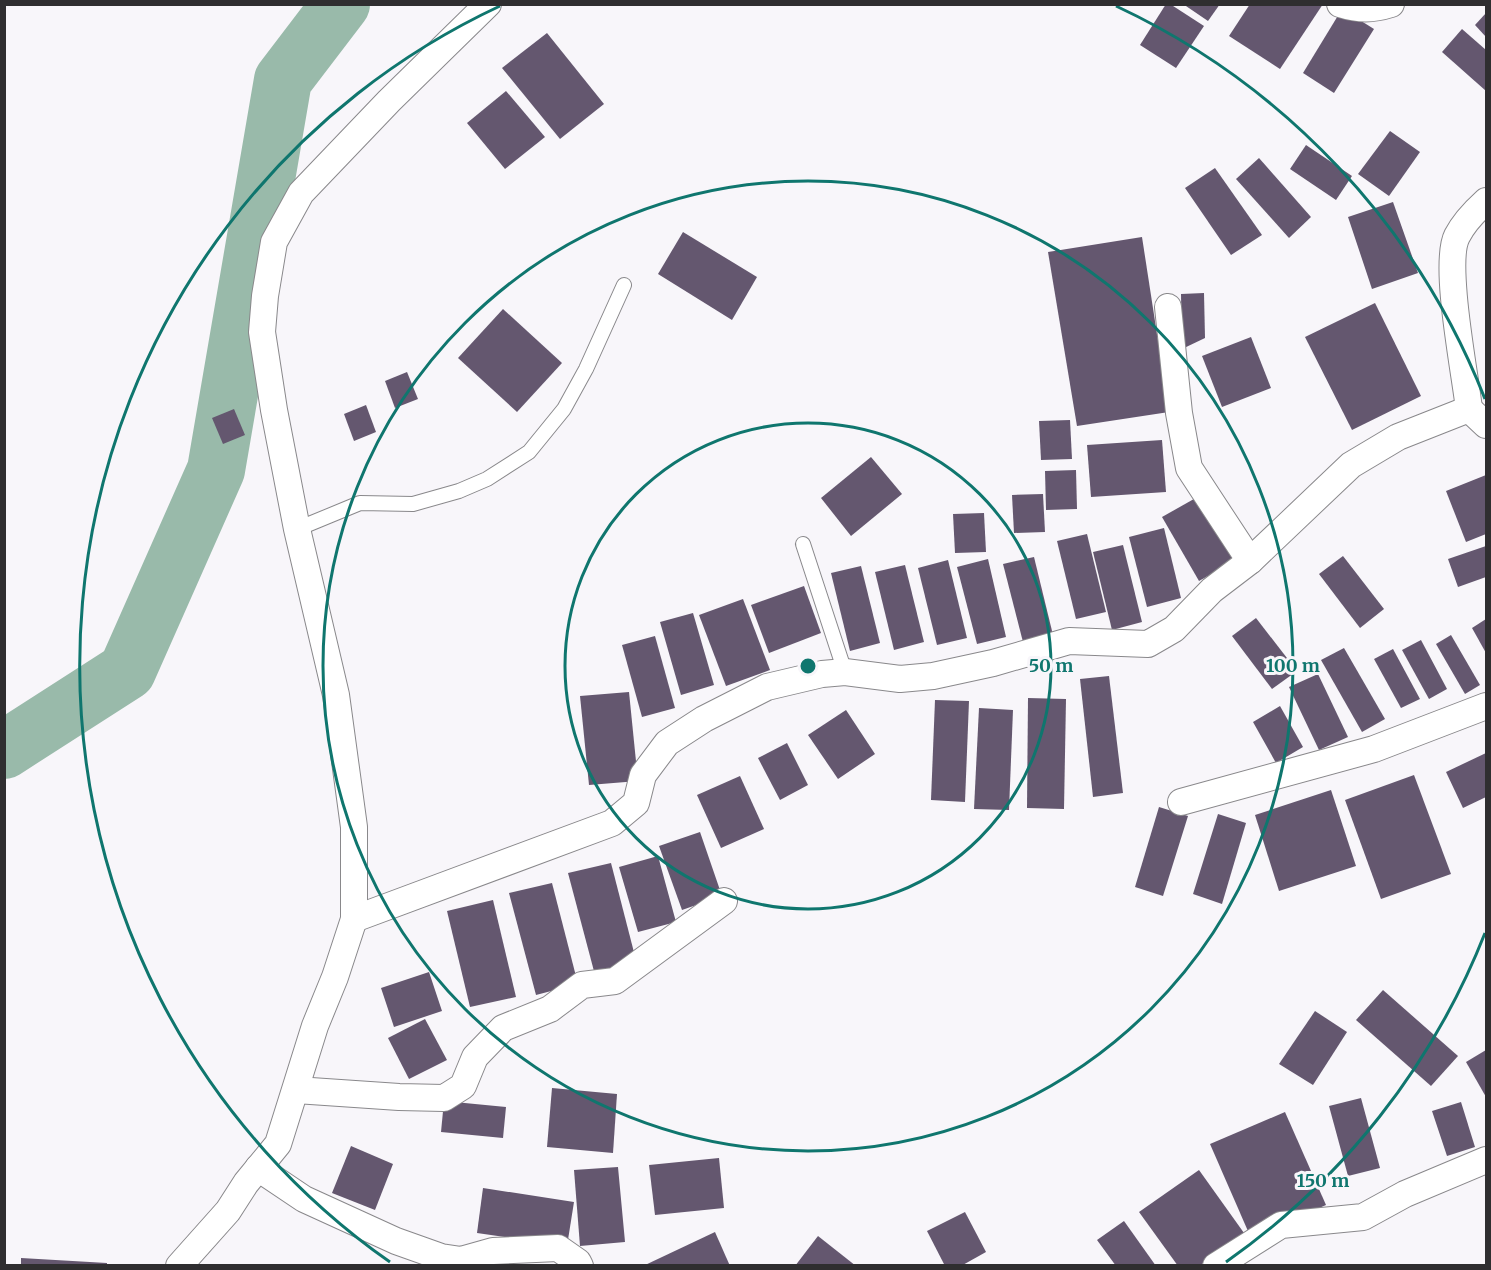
<svg xmlns="http://www.w3.org/2000/svg" width="1491" height="1270" viewBox="0 0 1491 1270" font-family="Merriweather,serif">
<style>
.lines{fill:none;stroke-linecap:round;stroke-linejoin:round}
.river{stroke:#99baaa;stroke-width:58}
.building{fill:#64576f}
.service-casing{stroke:#89888b;stroke-width:16}
.minor-casing{stroke:#89888b;stroke-width:28}
.service{stroke:#fff;stroke-width:14}
.minor{stroke:#fff;stroke-width:26}
.ring{fill:none;stroke:#0f766e;stroke-width:3}
.centre{fill:#0f766e;stroke:#f8f6fa;stroke-width:3}
.ring-label{font-size:18px;text-anchor:middle;font-weight:bold;fill:#0f766e;stroke:#f8f6fa;stroke-width:6;stroke-linejoin:round;paint-order:stroke}
</style>
<rect width="100%" height="100%" fill="#f8f6fa"/>
<g class="lines">
<path class="river" d="M 4,750 L 127,671 L 216,470 L 283,80 L 341,4"/>
</g>
<g class="building">
<path d="M 1166,4 L 1170,4 L 1204,26 L 1176,68 L 1140,45 Z"/>
<path d="M 1183,4 L 1220,4 L 1208,21 Z"/>
<path d="M 1250,4 L 1323,4 L 1280,69 L 1229,36 Z"/>
<path d="M 1342,9 L 1374,29 L 1334,93 L 1303,73 Z"/>
<path d="M 1486,13 L 1486,37 L 1475,25 Z"/>
<path d="M 1462,29 L 1486,50 L 1486,91 L 1442,52 Z"/>
<path d="M 547,33 L 604,104 L 560,139 L 502,68 Z"/>
<path d="M 506,91 L 545,137 L 505,169 L 467,123 Z"/>
<path d="M 1390,131 L 1420,152 L 1389,196 L 1358,174 Z"/>
<path d="M 1306,145 L 1352,176 L 1336,200 L 1290,169 Z"/>
<path d="M 1259,158 L 1311,217 L 1289,238 L 1236,179 Z"/>
<path d="M 1215,168 L 1262,235 L 1231,255 L 1185,188 Z"/>
<path d="M 1393,202 L 1418,273 L 1372,289 L 1348,217 Z"/>
<path d="M 683,232 L 757,277 L 732,320 L 658,274 Z"/>
<path d="M 1142,237 L 1169,412 L 1077,426 L 1048,252 Z"/>
<path d="M 1204,293 L 1205,338 L 1182,349 L 1181,294 Z"/>
<path d="M 1375,303 L 1421,396 L 1352,430 L 1305,337 Z"/>
<path d="M 503,309 L 562,363 L 517,412 L 458,358 Z"/>
<path d="M 1251,337 L 1271,388 L 1222,407 L 1202,356 Z"/>
<path d="M 407,372 L 418,399 L 395,408 L 385,381 Z"/>
<path d="M 366,405 L 376,432 L 354,441 L 344,414 Z"/>
<path d="M 234,409 L 245,435 L 223,444 L 212,418 Z"/>
<path d="M 1070,420 L 1072,459 L 1041,460 L 1039,421 Z"/>
<path d="M 1162,440 L 1166,492 L 1091,497 L 1087,445 Z"/>
<path d="M 871,457 L 902,494 L 851,536 L 821,498 Z"/>
<path d="M 1076,470 L 1077,509 L 1046,510 L 1045,471 Z"/>
<path d="M 1486,475 L 1486,534 L 1466,542 L 1446,491 Z"/>
<path d="M 1043,494 L 1045,532 L 1014,533 L 1012,495 Z"/>
<path d="M 1201,495 L 1238,559 L 1199,581 L 1162,517 Z"/>
<path d="M 984,513 L 986,552 L 955,553 L 953,514 Z"/>
<path d="M 1164,528 L 1181,598 L 1147,607 L 1129,537 Z"/>
<path d="M 1087,534 L 1106,612 L 1076,619 L 1057,541 Z"/>
<path d="M 1123,545 L 1142,622 L 1112,630 L 1093,552 Z"/>
<path d="M 1486,546 L 1486,577 L 1458,587 L 1448,559 Z"/>
<path d="M 1343,556 L 1384,609 L 1360,628 L 1319,574 Z"/>
<path d="M 1034,557 L 1053,635 L 1023,642 L 1003,564 Z"/>
<path d="M 988,559 L 1006,637 L 977,644 L 957,567 Z"/>
<path d="M 948,560 L 967,638 L 937,645 L 918,568 Z"/>
<path d="M 905,565 L 924,642 L 894,650 L 875,572 Z"/>
<path d="M 861,566 L 880,643 L 850,651 L 831,573 Z"/>
<path d="M 804,586 L 821,633 L 769,653 L 751,605 Z"/>
<path d="M 743,599 L 770,670 L 726,686 L 699,615 Z"/>
<path d="M 693,613 L 714,685 L 681,695 L 660,622 Z"/>
<path d="M 1256,618 L 1297,671 L 1272,689 L 1232,636 Z"/>
<path d="M 1486,619 L 1486,653 L 1472,628 Z"/>
<path d="M 1451,635 L 1480,685 L 1465,694 L 1436,644 Z"/>
<path d="M 655,636 L 675,708 L 642,717 L 622,645 Z"/>
<path d="M 1421,640 L 1447,689 L 1429,699 L 1402,650 Z"/>
<path d="M 1344,648 L 1385,719 L 1362,732 L 1321,660 Z"/>
<path d="M 1393,649 L 1420,699 L 1401,708 L 1374,659 Z"/>
<path d="M 1318,674 L 1348,737 L 1319,750 L 1289,687 Z"/>
<path d="M 1109,676 L 1123,793 L 1093,797 L 1080,679 Z"/>
<path d="M 629,692 L 638,781 L 589,785 L 580,696 Z"/>
<path d="M 1028,698 L 1066,699 L 1064,809 L 1027,808 Z"/>
<path d="M 935,700 L 969,701 L 965,802 L 931,800 Z"/>
<path d="M 1280,706 L 1303,747 L 1276,763 L 1253,722 Z"/>
<path d="M 979,708 L 1013,710 L 1009,810 L 974,809 Z"/>
<path d="M 846,710 L 875,754 L 838,779 L 808,735 Z"/>
<path d="M 787,743 L 808,785 L 780,800 L 758,758 Z"/>
<path d="M 1486,753 L 1486,797 L 1463,808 L 1446,772 Z"/>
<path d="M 1414,775 L 1451,874 L 1381,899 L 1345,800 Z"/>
<path d="M 740,776 L 764,829 L 721,848 L 697,795 Z"/>
<path d="M 1331,790 L 1356,866 L 1279,891 L 1255,815 Z"/>
<path d="M 1159,807 L 1188,816 L 1163,896 L 1135,887 Z"/>
<path d="M 1218,814 L 1246,823 L 1222,904 L 1193,894 Z"/>
<path d="M 700,832 L 722,896 L 682,910 L 659,846 Z"/>
<path d="M 658,856 L 676,922 L 638,932 L 619,867 Z"/>
<path d="M 611,863 L 637,964 L 595,975 L 568,873 Z"/>
<path d="M 552,883 L 578,984 L 536,995 L 509,893 Z"/>
<path d="M 493,900 L 516,997 L 470,1007 L 447,911 Z"/>
<path d="M 429,972 L 442,1011 L 394,1027 L 381,988 Z"/>
<path d="M 1383,990 L 1458,1056 L 1431,1086 L 1356,1020 Z"/>
<path d="M 1315,1011 L 1347,1032 L 1313,1085 L 1279,1064 Z"/>
<path d="M 425,1019 L 447,1060 L 409,1079 L 388,1038 Z"/>
<path d="M 1486,1050 L 1486,1097 L 1466,1062 Z"/>
<path d="M 552,1088 L 617,1094 L 613,1153 L 547,1147 Z"/>
<path d="M 1361,1098 L 1380,1168 L 1348,1176 L 1329,1106 Z"/>
<path d="M 444,1101 L 506,1107 L 503,1138 L 441,1132 Z"/>
<path d="M 1461,1102 L 1475,1147 L 1447,1156 L 1432,1111 Z"/>
<path d="M 1285,1112 L 1326,1205 L 1251,1238 L 1210,1144 Z"/>
<path d="M 351,1146 L 393,1164 L 375,1210 L 332,1193 Z"/>
<path d="M 719,1158 L 724,1208 L 655,1215 L 649,1165 Z"/>
<path d="M 618,1167 L 625,1242 L 580,1246 L 574,1170 Z"/>
<path d="M 1199,1170 L 1244,1233 L 1199,1266 L 1178,1266 L 1139,1212 Z"/>
<path d="M 483,1188 L 574,1202 L 567,1246 L 477,1233 Z"/>
<path d="M 965,1212 L 986,1252 L 961,1266 L 945,1266 L 927,1231 Z"/>
<path d="M 1124,1221 L 1156,1266 L 1116,1266 L 1097,1240 Z"/>
<path d="M 715,1232 L 730,1266 L 643,1266 Z"/>
<path d="M 818,1236 L 856,1266 L 795,1266 Z"/>
<path d="M 21,1258 L 107,1263 L 107,1266 L 21,1266 Z"/>
</g>
<g class="lines">
<defs>
<g id="service">
<path d="M 297,529 L 360,503 L 413,504 L 459,491 L 487,479 L 529,452 L 564,409 L 586,369 L 624,285"/>
<path d="M 803,544 L 845,672"/>
</g>
<g id="minor">
<path d="M 1340,4 C 1359,10 1372,10 1391,4"/>
<path d="M 1168,307 L 1179,413 L 1189,468 L 1250,561"/>
<path d="M 1469,409 C 1465,373 1443,263 1457,236 C 1464,222 1475,211 1486,201"/>
<path d="M 1469,409 L 1486,425"/>
<path d="M 1181,802 L 1374,749 L 1486,706"/>
<path d="M 354,919 L 612,823 L 636,803 L 643,775 L 667,743 L 704,719 L 767,687 L 822,674 L 845,672 L 900,679 L 933,676 L 993,663 L 1069,641 L 1148,644 L 1174,629 L 1212,590 L 1250,561 L 1351,465 L 1398,437 L 1469,409"/>
<path d="M 296,1090 L 399,1097 L 444,1098 L 463,1086 L 475,1057 L 503,1028 L 550,1009 L 582,985 L 615,981 L 724,901"/>
<path d="M 258,1168 L 304,1199 L 396,1241 L 441,1257 L 461,1260 L 493,1251 L 558,1248 L 578,1262 L 580,1266"/>
<path d="M 179,1266 L 228,1211 L 246,1183 L 278,1144 L 315,1026 L 335,977 L 354,919 L 354,827 L 336,695 L 297,529 L 274,410 L 262,332 L 265,296 L 274,242 L 301,193 L 389,101 L 488,4"/>
<path d="M 1216,1266 L 1281,1225 L 1363,1217 L 1405,1194 L 1486,1160"/>
</g>
</defs>
<use href="#service" class="service-casing"/>
<use href="#minor" class="minor-casing"/>
<use href="#service" class="service"/>
<use href="#minor" class="minor"/>
</g>
<g class="ring">
<circle cx="808" cy="666" r="243"/>
<circle cx="808" cy="666" r="485"/>
<path d="M1485 933A728 728 0 0 1 1226 1262M390 1262A728 728 0 0 1 500 6M1116 6A728 728 0 0 1 1485 399"/>
</g>
<circle cx="808" cy="666" r="9" class="centre"/>
<g class="ring-label">
<text x="1051" y="672">50 m</text>
<text x="1293" y="672">100 m</text>
<text x="1323" y="1187">150 m</text>
</g>
<rect width="1491" height="1270" fill="none" stroke="#2f2e30" stroke-width="12"/>
</svg>
